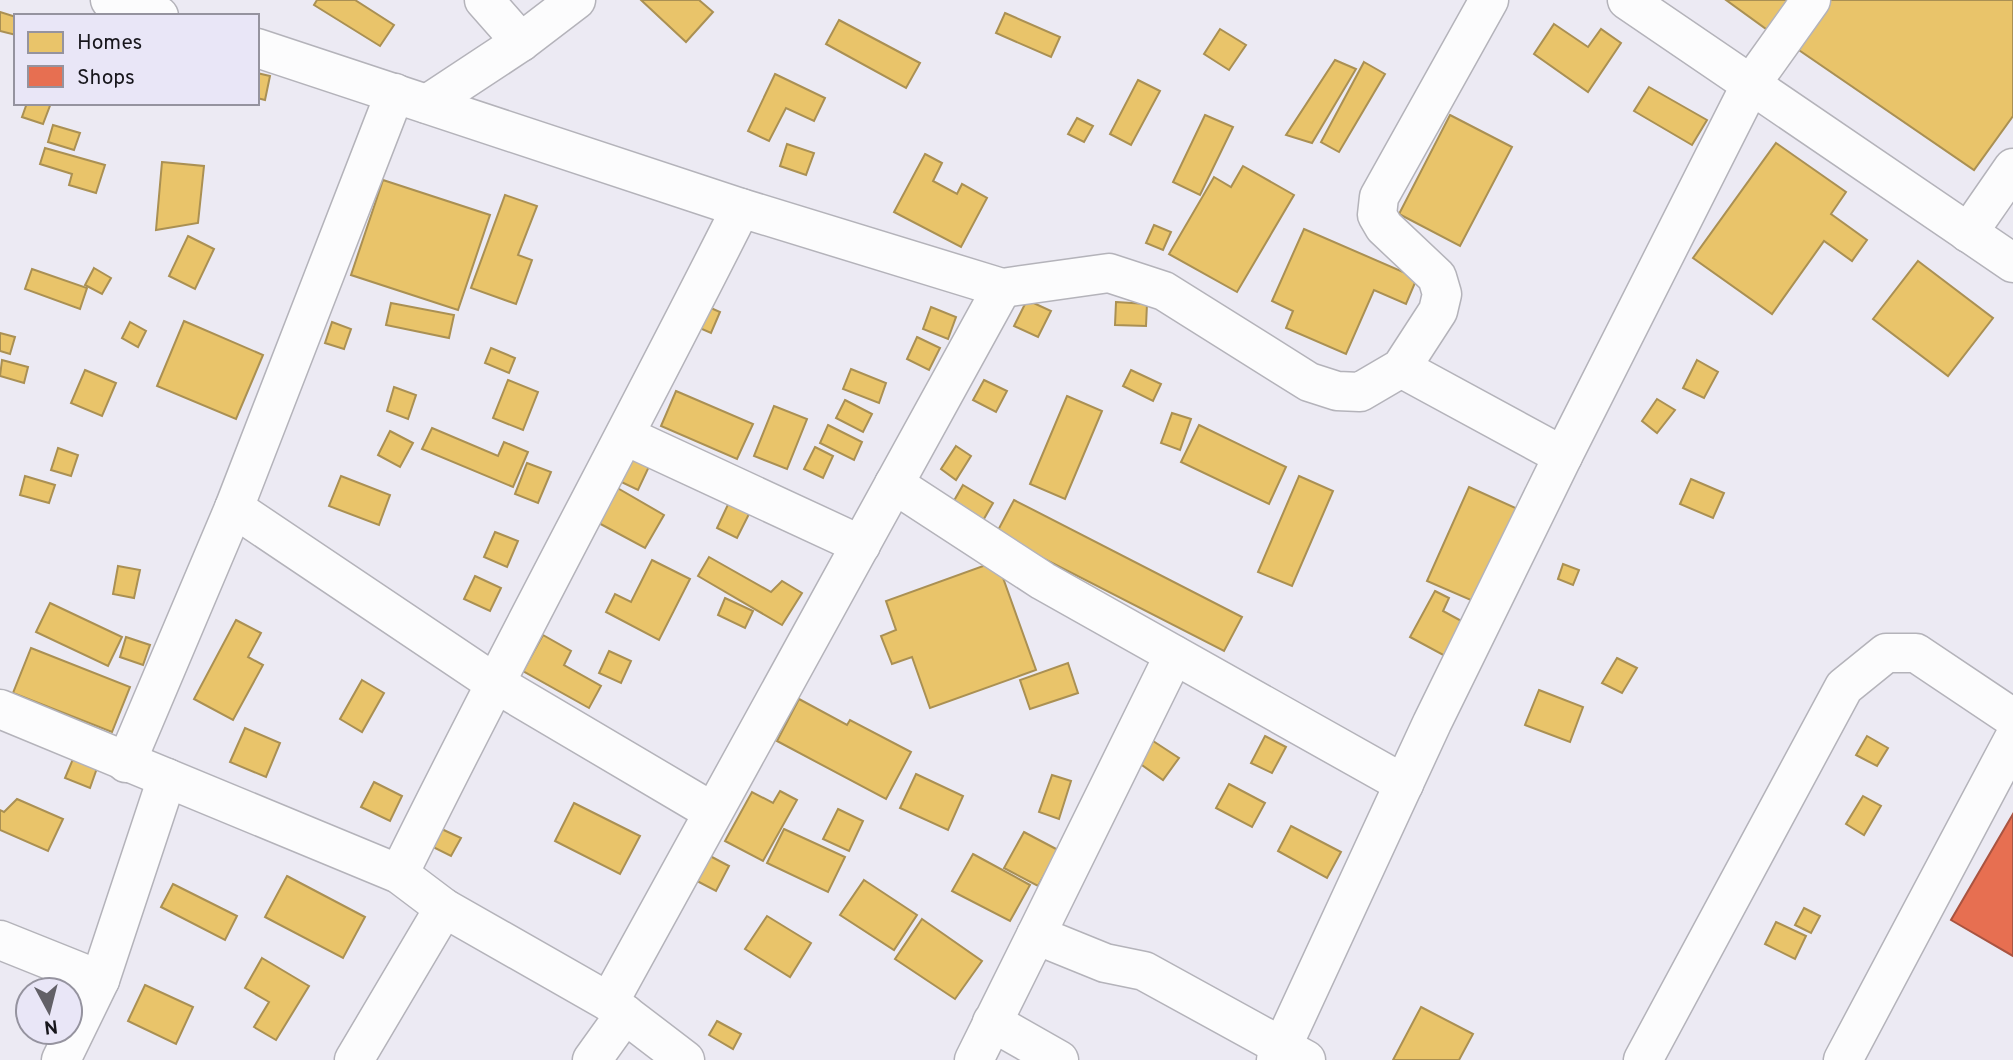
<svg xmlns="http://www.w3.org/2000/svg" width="2013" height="1060" viewBox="0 0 2013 1060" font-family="Overpass,sans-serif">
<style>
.homes{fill:#e9c46a;stroke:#aa9053;stroke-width:2}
.shops{fill:#e76f51;stroke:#a95441;stroke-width:2}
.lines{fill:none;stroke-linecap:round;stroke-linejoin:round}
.minor-casing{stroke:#b4b3ba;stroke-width:41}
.minor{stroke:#fcfcfd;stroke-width:38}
</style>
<rect width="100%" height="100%" fill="#eceaf3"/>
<g class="homes">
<path d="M 317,0 L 355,0 L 394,25 L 380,46 L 314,5 Z"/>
<path d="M 641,0 L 699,0 L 713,12 L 686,42 Z"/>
<path d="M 1726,0 L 1798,0 L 1773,34 Z"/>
<path d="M 1827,0 L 2013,0 L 2013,116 L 1974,170 L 1793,46 Z"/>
<path d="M 0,12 L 16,17 L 16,35 L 0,31 Z"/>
<path d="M 1005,13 L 1060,37 L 1051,57 L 996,33 Z"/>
<path d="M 839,20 L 920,63 L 906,88 L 826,44 Z"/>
<path d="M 1554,24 L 1588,47 L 1601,29 L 1621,43 L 1588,92 L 1534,54 Z"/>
<path d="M 1220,29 L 1246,45 L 1229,70 L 1204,54 Z"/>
<path d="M 1335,60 L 1356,69 L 1312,143 L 1286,135 Z"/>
<path d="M 1364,62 L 1385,74 L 1339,152 L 1321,142 Z"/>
<path d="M 257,73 L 270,76 L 265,100 L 257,98 Z"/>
<path d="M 775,74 L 825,98 L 814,121 L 786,108 L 769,141 L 748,131 Z"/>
<path d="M 1138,80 L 1160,91 L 1131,145 L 1110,134 Z"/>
<path d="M 1649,87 L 1707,120 L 1692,145 L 1634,111 Z"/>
<path d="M 27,103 L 51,103 L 43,124 L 22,117 Z"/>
<path d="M 1205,115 L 1233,127 L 1200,195 L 1173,182 Z"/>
<path d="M 1450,115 L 1512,147 L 1460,246 L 1399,214 Z"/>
<path d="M 1077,118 L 1093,126 L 1084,142 L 1068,134 Z"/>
<path d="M 53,125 L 80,133 L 74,150 L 48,142 Z"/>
<path d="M 1776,143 L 1846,192 L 1831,214 L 1867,240 L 1852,261 L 1824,241 L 1772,314 L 1693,258 Z"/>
<path d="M 787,144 L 814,153 L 806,175 L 780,166 Z"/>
<path d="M 45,148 L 105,165 L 96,193 L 69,185 L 72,174 L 40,164 Z"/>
<path d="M 925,154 L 942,163 L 933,181 L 957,194 L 962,184 L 987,198 L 961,247 L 894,212 Z"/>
<path d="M 162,162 L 204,166 L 198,223 L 156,230 Z"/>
<path d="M 1243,166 L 1294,195 L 1237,292 L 1169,254 L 1214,177 L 1231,187 Z"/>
<path d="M 383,180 L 490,215 L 458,310 L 351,275 Z"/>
<path d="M 505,195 L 537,206 L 518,255 L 532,260 L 516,304 L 471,288 Z"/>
<path d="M 1154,225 L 1171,232 L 1163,250 L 1146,243 Z"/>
<path d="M 1304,229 L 1417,278 L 1406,304 L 1374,290 L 1346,354 L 1286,328 L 1293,311 L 1272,301 Z"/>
<path d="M 188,236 L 214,249 L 195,289 L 169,276 Z"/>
<path d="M 1918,261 L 1993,318 L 1948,376 L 1873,319 Z"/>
<path d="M 94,268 L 111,278 L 102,294 L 85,285 Z"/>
<path d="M 32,269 L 87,288 L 80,309 L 25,289 Z"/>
<path d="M 1027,300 L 1051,311 L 1038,337 L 1014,326 Z"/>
<path d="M 1116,302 L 1147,304 L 1146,326 L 1115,325 Z"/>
<path d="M 391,303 L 454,315 L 449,338 L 386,325 Z"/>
<path d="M 704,305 L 720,312 L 711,333 L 695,326 Z"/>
<path d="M 931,307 L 956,317 L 948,339 L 923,329 Z"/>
<path d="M 184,321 L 263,355 L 236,419 L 157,386 Z"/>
<path d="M 130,322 L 146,331 L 138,347 L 122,338 Z"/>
<path d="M 332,322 L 351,329 L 344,349 L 325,343 Z"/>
<path d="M 0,333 L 15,337 L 10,354 L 0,351 Z"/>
<path d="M 917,337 L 940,348 L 929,370 L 907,359 Z"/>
<path d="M 491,348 L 515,358 L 509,373 L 485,363 Z"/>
<path d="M 2,360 L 28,367 L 24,383 L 0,376 Z"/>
<path d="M 1697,360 L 1718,372 L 1704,398 L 1683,388 Z"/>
<path d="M 851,369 L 886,383 L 879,403 L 843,389 Z"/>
<path d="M 85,370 L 116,383 L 102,416 L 71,403 Z"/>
<path d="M 1131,370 L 1161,384 L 1153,401 L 1123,386 Z"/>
<path d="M 508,380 L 538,392 L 523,430 L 493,418 Z"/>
<path d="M 984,380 L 1007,391 L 996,412 L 973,400 Z"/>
<path d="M 394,387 L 416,395 L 408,419 L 387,411 Z"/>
<path d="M 676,391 L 753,424 L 737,459 L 661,426 Z"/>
<path d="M 1067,396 L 1102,411 L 1065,499 L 1030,484 Z"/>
<path d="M 1657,399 L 1675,410 L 1657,433 L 1642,421 Z"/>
<path d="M 845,400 L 872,414 L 863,432 L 836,418 Z"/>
<path d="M 774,406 L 807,419 L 787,469 L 754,456 Z"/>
<path d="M 1172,413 L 1191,419 L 1180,450 L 1161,443 Z"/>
<path d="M 828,425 L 862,442 L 854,460 L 820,443 Z"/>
<path d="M 1199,425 L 1286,467 L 1269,504 L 1181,462 Z"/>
<path d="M 432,428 L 498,456 L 504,442 L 528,452 L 513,487 L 422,449 Z"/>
<path d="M 390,431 L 413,443 L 400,467 L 378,455 Z"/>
<path d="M 628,446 L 653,458 L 638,490 L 613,478 Z"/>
<path d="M 956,446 L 971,456 L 956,480 L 941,469 Z"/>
<path d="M 815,447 L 833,456 L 823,478 L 804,469 Z"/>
<path d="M 58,448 L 78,455 L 71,476 L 51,470 Z"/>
<path d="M 527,463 L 551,472 L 538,503 L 515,494 Z"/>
<path d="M 25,476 L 55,485 L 49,503 L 20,495 Z"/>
<path d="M 341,476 L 390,495 L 379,525 L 329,506 Z"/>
<path d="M 1299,476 L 1333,491 L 1292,586 L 1258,572 Z"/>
<path d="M 1691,479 L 1724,493 L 1713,518 L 1680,504 Z"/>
<path d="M 963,485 L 993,503 L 981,524 L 951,506 Z"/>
<path d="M 614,486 L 664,515 L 645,548 L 595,521 Z"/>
<path d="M 1469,487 L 1522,511 L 1480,604 L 1427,581 Z"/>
<path d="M 732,496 L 753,506 L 737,538 L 717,528 Z"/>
<path d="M 1014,500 L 1242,617 L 1224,651 L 996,534 Z"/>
<path d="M 495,532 L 518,541 L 507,567 L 484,557 Z"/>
<path d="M 709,557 L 771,592 L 782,581 L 802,593 L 782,625 L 698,576 Z"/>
<path d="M 652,560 L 690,579 L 659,640 L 606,612 L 615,594 L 631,602 Z"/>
<path d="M 997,561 L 1036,670 L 930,708 L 912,657 L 892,664 L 881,636 L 896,630 L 886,601 Z"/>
<path d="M 1563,564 L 1579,570 L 1573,585 L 1558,579 Z"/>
<path d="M 118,566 L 140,570 L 134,598 L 113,594 Z"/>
<path d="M 475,576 L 501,588 L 490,611 L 464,599 Z"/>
<path d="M 1435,591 L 1449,598 L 1443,611 L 1476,629 L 1458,663 L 1410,637 Z"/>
<path d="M 725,598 L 753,611 L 745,628 L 718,615 Z"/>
<path d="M 50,603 L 122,637 L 108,666 L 36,632 Z"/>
<path d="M 236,620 L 261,633 L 248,657 L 263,665 L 233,720 L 194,699 Z"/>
<path d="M 543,635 L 571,651 L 564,665 L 601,686 L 589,708 L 523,671 Z"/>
<path d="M 126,637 L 150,645 L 143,665 L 120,657 Z"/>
<path d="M 31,648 L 130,687 L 112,732 L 13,693 Z"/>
<path d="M 609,651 L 631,661 L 621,683 L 599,673 Z"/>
<path d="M 1617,658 L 1637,668 L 1622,693 L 1602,683 Z"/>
<path d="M 1068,663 L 1078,693 L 1030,709 L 1020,680 Z"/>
<path d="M 362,680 L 384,693 L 362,732 L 340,719 Z"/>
<path d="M 1539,690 L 1583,707 L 1570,742 L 1525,725 Z"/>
<path d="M 799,699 L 847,725 L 850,720 L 911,752 L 886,799 L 777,741 Z"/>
<path d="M 245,728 L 280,743 L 266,777 L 230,762 Z"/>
<path d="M 1265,736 L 1286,747 L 1272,773 L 1251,763 Z"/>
<path d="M 1867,736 L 1888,748 L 1877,766 L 1856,755 Z"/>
<path d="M 1147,737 L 1179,758 L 1163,780 L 1132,758 Z"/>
<path d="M 73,759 L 97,768 L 90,788 L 65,778 Z"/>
<path d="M 916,774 L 963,796 L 948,830 L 900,808 Z"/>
<path d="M 1052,775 L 1071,781 L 1059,819 L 1039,812 Z"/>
<path d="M 374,782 L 402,796 L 390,821 L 361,807 Z"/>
<path d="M 1229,784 L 1265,803 L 1252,827 L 1216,808 Z"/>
<path d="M 780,791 L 797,800 L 763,861 L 725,841 L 752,792 L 773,803 Z"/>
<path d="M 1863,796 L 1881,806 L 1864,835 L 1846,824 Z"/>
<path d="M 17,799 L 63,819 L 48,851 L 0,830 L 0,810 L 4,812 Z"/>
<path d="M 574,803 L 640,836 L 620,874 L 555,841 Z"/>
<path d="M 838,809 L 863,821 L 849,851 L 823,839 Z"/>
<path d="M 433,825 L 461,838 L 451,856 L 425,843 Z"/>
<path d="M 1291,826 L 1341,852 L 1327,878 L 1278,851 Z"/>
<path d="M 784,829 L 845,857 L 828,892 L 767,863 Z"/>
<path d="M 1024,832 L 1058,850 L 1038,886 L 1004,868 Z"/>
<path d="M 973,854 L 1030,885 L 1010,921 L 952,891 Z"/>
<path d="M 710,856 L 729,866 L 716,891 L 697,881 Z"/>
<path d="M 287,876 L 365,917 L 343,958 L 265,917 Z"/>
<path d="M 864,880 L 917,915 L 894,950 L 840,915 Z"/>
<path d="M 173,884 L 237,916 L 225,940 L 161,907 Z"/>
<path d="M 1804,908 L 1820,916 L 1811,933 L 1795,925 Z"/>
<path d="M 767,916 L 811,943 L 790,977 L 745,949 Z"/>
<path d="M 922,919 L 982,961 L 955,999 L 895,959 Z"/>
<path d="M 1776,922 L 1806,936 L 1795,959 L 1765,944 Z"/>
<path d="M 262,958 L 309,986 L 276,1040 L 254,1027 L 269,1002 L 245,988 Z"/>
<path d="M 145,985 L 193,1007 L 176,1044 L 128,1021 Z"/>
<path d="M 1421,1007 L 1473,1034 L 1459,1060 L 1393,1060 Z"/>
<path d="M 717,1021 L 741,1034 L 733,1049 L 709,1035 Z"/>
</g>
<path class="shops" d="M 2013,814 L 2013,956 L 1951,920 Z"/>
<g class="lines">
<defs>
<g id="minor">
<path d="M 110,0 L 159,16"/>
<path d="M 484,0 L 521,42"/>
<path d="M 1627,0 L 2013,263"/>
<path d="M 257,48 L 741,208 L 1002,288 L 1109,273 L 1164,291 L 1309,382 L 1337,391 L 1360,392 L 1401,368 L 1438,311 L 1442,294 L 1437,277 L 1384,227 L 1377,215 L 1379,197 L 1489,0"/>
<path d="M 427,104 L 521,42 L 576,0"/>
<path d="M 1968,233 L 2013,168"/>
<path d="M 1401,368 L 1563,456"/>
<path d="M 626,436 L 861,545"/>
<path d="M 894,484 L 1043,581 L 1404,784"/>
<path d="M 234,508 L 493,682 L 713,812"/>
<path d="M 0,709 L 399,874 L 444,908 L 609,1002 L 685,1060"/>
<path d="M 126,763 L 234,508 L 395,93"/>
<path d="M 399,874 C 509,650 629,431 741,208"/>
<path d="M 1036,935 L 1174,655"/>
<path d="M 0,940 L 100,980"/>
<path d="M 609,1002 L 1002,288"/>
<path d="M 992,1022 L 1059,1060"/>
<path d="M 61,1060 L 100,980 L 167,778"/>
<path d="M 354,1060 L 444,908"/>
<path d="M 592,1060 L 625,1014"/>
<path d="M 974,1060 L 1036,935 L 1105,963 L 1144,971 L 1306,1060"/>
<path d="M 1276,1060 L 1432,723 L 1563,456 L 1751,84 L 1811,0"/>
<path d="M 1643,1060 L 1844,687 L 1886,653 L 1916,653 L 2013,718"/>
<path d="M 1843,1060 L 2013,740"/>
</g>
</defs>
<use href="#minor" class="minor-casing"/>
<use href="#minor" class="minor"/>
</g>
<rect x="14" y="14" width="245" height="91" fill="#e9e6f7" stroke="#95939f" stroke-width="2"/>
<rect x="28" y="32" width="35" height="21" fill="#e9c46a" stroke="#95939f" stroke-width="2"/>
<text x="77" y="49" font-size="21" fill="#17161c">Homes</text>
<rect x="28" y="66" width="35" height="21" fill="#e76f51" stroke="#95939f" stroke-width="2"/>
<text x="77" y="84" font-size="21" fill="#17161c">Shops</text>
<g transform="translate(49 1011) rotate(173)"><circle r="33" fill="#e9e6f7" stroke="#95939f" stroke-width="2"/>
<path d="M0-5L12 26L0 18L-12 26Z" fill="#626067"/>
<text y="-10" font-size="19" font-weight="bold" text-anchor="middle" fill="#17161c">N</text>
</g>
</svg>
